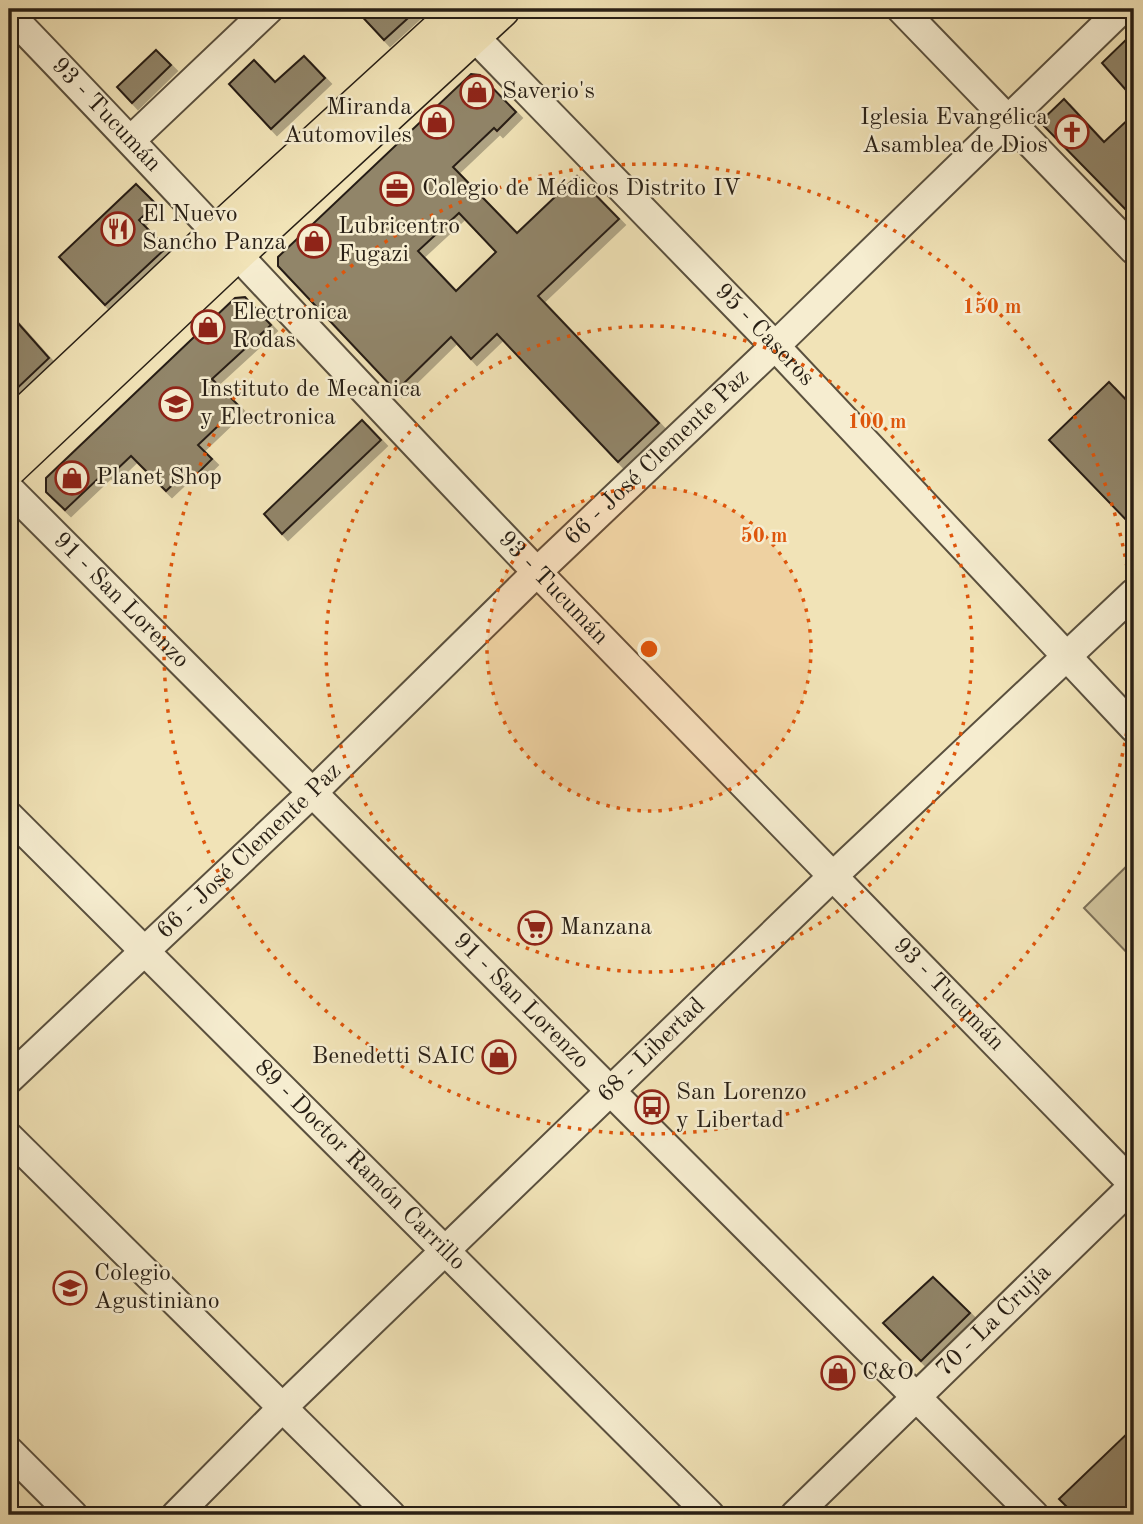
<svg xmlns="http://www.w3.org/2000/svg" width="1143" height="1524" viewBox="0 0 1143 1524" font-family="'Old Standard TT',serif">
<style>
.grass{fill:#cfc29b;stroke:#7c7058;stroke-width:2}
.building{fill:#918569;stroke:#281f15;stroke-width:2;fill-rule:evenodd;filter:url(#shadow)}
.lines{fill:none;stroke-linecap:round;stroke-linejoin:round}
.minor-casing{stroke:#5a503e;stroke-width:32}
.major-casing{stroke:#281f15;stroke-width:40}
.minor{stroke:#f6edd0;stroke-width:28}
.major{stroke:#f1e3b7;stroke-width:37}
.ring{fill:none;stroke:#de560c;stroke-width:3.5;stroke-dasharray:3.5 7}
.labels{text-anchor:middle;dominant-baseline:central;stroke-width:5;stroke-linejoin:round;paint-order:stroke}
.poi-label{font-size:24px;fill:#281f15;stroke:#f6edd0;text-anchor:start}
.street-label{font-size:24px;fill:#281f15;stroke:#f6edd0}
.centre{fill:#de560c;stroke:#f6edd0;stroke-width:3.5}
.ring-label{font-size:21px;text-anchor:middle;font-weight:bold;fill:#de560c;stroke:#f6edd0;stroke-width:5;stroke-linejoin:round;paint-order:stroke}
</style>
<defs>
<filter id="shadow"><feDropShadow dx="6" dy="6" stdDeviation="0" flood-color="#0004"/></filter>
</defs>
<rect width="100%" height="100%" fill="#f1e3b7"/>
<filter id="stains"><feTurbulence type="fractalNoise" baseFrequency=".00286" numOctaves="4"/><feColorMatrix values="0 0 0 0 .2 0 0 0 0 .09 0 0 0 0 .02 0 0 0 .5 -.17"/></filter>
<radialGradient id="worn" r=".72"><stop offset=".6" stop-color="#630" stop-opacity="0"/><stop offset="1" stop-color="#630" stop-opacity=".3"/></radialGradient>
<path class="grass" d="M 1134,859 L 1134,960 L 1084,908 Z"/>
<g class="building">
<path d="M 355,9 L 418,9 L 384,40 Z"/>
<path d="M 1134,32 L 1134,99 L 1102,63 Z"/>
<path d="M 156,50 L 171,65 L 132,103 L 117,87 Z"/>
<path d="M 304,56 L 325,78 L 271,129 L 229,84 L 254,60 L 275,82 Z"/>
<path d="M 471,74 L 480,75 L 516,112 L 497,131 L 494,128 L 453,167 L 517,233 L 577,176 L 619,219 L 538,296 L 659,423 L 618,462 L 497,334 L 471,359 L 451,337 L 396,391 L 278,266 L 278,257 ZM 459,213 L 496,252 L 456,291 L 418,251 Z"/>
<path d="M 1064,99 L 1104,142 L 1134,114 L 1134,218 L 1040,122 Z"/>
<path d="M 136,184 L 156,204 L 139,220 L 166,248 L 105,305 L 59,257 Z"/>
<path d="M 245,297 L 271,325 L 212,379 L 239,406 L 198,445 L 212,459 L 192,479 L 185,473 L 166,491 L 131,456 L 110,476 L 105,472 L 65,510 L 46,492 L 46,478 L 235,298 Z"/>
<path d="M 9,313 L 49,358 L 9,396 Z"/>
<path d="M 1109,382 L 1134,408 L 1134,528 L 1049,440 Z"/>
<path d="M 362,420 L 381,440 L 282,534 L 264,514 Z"/>
<path d="M 933,1277 L 970,1313 L 921,1361 L 883,1323 Z"/>
<path d="M 1134,1427 L 1134,1502 L 1121,1515 L 1075,1515 L 1059,1499 Z"/>
</g>
<g class="lines">
<defs>
<g id="minor">
<path d="M 901,9 L 1134,250"/>
<path id="s1" d="M 9,14 C 187,198 359,387 536,571 C 734,777 935,980 1134,1185"/>
<path id="s2" d="M 459,21 L 775,346 L 1134,728"/>
<path d="M 131,140 L 269,9"/>
<path id="s3" d="M 9,489 L 1034,1515"/>
<path id="s4" d="M 9,816 L 710,1515"/>
<path id="s5" d="M 9,1079 L 311,794 L 537,572 L 775,346 L 1122,9"/>
<path d="M 9,1137 L 391,1515"/>
<path d="M 9,1451 L 73,1515"/>
<path id="s6" d="M 176,1515 L 283,1407 L 833,876 L 1134,593"/>
<path id="s7" d="M 795,1515 L 1134,1185"/>
</g>
<g id="major">
<path d="M 9,430 L 217,234 L 463,9"/>
<path d="M 9,467 L 235,254 L 501,9"/>
</g>
</defs>
<use href="#minor" class="minor-casing"/>
<use href="#major" class="major-casing"/>
<use href="#minor" class="minor"/>
<use href="#major" class="major"/>
</g>
<circle cx="649" cy="649" r="162" fill="#de560c" fill-opacity=".12"/>
<g class="ring">
<circle cx="649" cy="649" r="162"/>
<circle cx="649" cy="649" r="323"/>
<circle cx="649" cy="649" r="485"/>
</g>
<defs>
<symbol id="shop-ring" viewBox="-11 -11 22 22"><circle r="9.5" fill="#f6edd0" stroke="#8f2418" stroke-width="1.5"/><path d="M-5-2.5h2.3a2.7 3.5 0 0 1 5.4 0H5L5.5 6h-11ZM-1.5-2.5h3a1.5 2.3 0 0 0-3 0Z" fill="#8f2418"/></symbol>
<symbol id="church-ring" viewBox="-11 -11 22 22"><circle r="9.5" fill="#f6edd0" stroke="#8f2418" stroke-width="1.5"/><path d="M-1.2-6h2.4v3.5h3.3v2.4h-3.3V6h-2.4V-.1h-3.3v-2.4h3.3Z" fill="#8f2418"/></symbol>
<symbol id="office-ring" viewBox="-11 -11 22 22"><circle r="9.5" fill="#f6edd0" stroke="#8f2418" stroke-width="1.5"/><path d="M-6-3h4V-5.5h4V-3h4V5H-6ZM-1-4.5V-3h2v-1.5ZM-6 0V1H6V0Z" fill="#8f2418"/></symbol>
<symbol id="restaurant-ring" viewBox="-11 -11 22 22"><circle r="9.5" fill="#f6edd0" stroke="#8f2418" stroke-width="1.5"/><path d="M-5-6h1v4h1v-4h1v4h1v-4h1v5L-1.5 .5V6h-2V.5L-5-1ZM5-6V6H3V1.5H1.5Q1.5-4 5-6Z" fill="#8f2418"/></symbol>
<symbol id="university-ring" viewBox="-11 -11 22 22"><circle r="9.5" fill="#f6edd0" stroke="#8f2418" stroke-width="1.5"/><path d="M0-5L7-2L0 1L-7-2ZM-4 1L0 2.5L4 1V4Q0 6-4 4Z" fill="#8f2418"/></symbol>
<symbol id="supermarket-ring" viewBox="-11 -11 22 22"><circle r="9.5" fill="#f6edd0" stroke="#8f2418" stroke-width="1.5"/><path d="M-6-5.5h2.5l.6 2H6L4.5 2H-2.5L-4.4-4H-6ZM-1.5 3.2a1.3 1.3 0 1 0 .1 0ZM3 3.2a1.3 1.3 0 1 0 .1 0Z" fill="#8f2418"/></symbol>
<symbol id="bus-ring" viewBox="-11 -11 22 22"><circle r="9.5" fill="#f6edd0" stroke="#8f2418" stroke-width="1.5"/><path d="M-5-6H5V4H4V6H2V4H-2V6H-4V4H-5ZM-3.5-4V0h7V-4ZM-3.5 1.2v1.5H-2V1.2ZM2 1.2v1.5H3.5V1.2Z" fill="#8f2418"/></symbol>
</defs>
<g fill-rule="evenodd">
<use href="#shop-ring" x="458" y="73" width="38" height="38"/>
<use href="#shop-ring" x="418" y="103" width="38" height="38"/>
<use href="#church-ring" x="1053" y="113" width="38" height="38"/>
<use href="#office-ring" x="378" y="170" width="38" height="38"/>
<use href="#restaurant-ring" x="99" y="210" width="38" height="38"/>
<use href="#shop-ring" x="295" y="222" width="38" height="38"/>
<use href="#shop-ring" x="189" y="308" width="38" height="38"/>
<use href="#university-ring" x="157" y="385" width="38" height="38"/>
<use href="#shop-ring" x="53" y="459" width="38" height="38"/>
<use href="#supermarket-ring" x="516" y="909" width="38" height="38"/>
<use href="#shop-ring" x="480" y="1038" width="38" height="38"/>
<use href="#bus-ring" x="633" y="1088" width="38" height="38"/>
<use href="#university-ring" x="51" y="1269" width="38" height="38"/>
<use href="#shop-ring" x="819" y="1354" width="38" height="38"/>
</g>
<g class="labels">
<g class="poi-label">
<text x="502" y="92">Saverio's</text>
<text x="412" y="108" text-anchor="end">Miranda<tspan x="412" dy="28">Automoviles</tspan></text>
<text x="1048" y="118" text-anchor="end">Iglesia Evangélica<tspan x="1048" dy="28">Asamblea de Dios</tspan></text>
<text x="422" y="189">Colegio de Médicos Distrito IV</text>
<text x="142" y="215">El Nuevo<tspan x="142" dy="28">Sancho Panza</tspan></text>
<text x="338" y="227">Lubricentro<tspan x="338" dy="28">Fugazi</tspan></text>
<text x="232" y="313">Electronica<tspan x="232" dy="28">Rodas</tspan></text>
<text x="200" y="390">Instituto de Mecanica<tspan x="200" dy="28">y Electronica</tspan></text>
<text x="96" y="478">Planet Shop</text>
<text x="560" y="928">Manzana</text>
<text x="475" y="1057" text-anchor="end">Benedetti SAIC</text>
<text x="676" y="1093">San Lorenzo<tspan x="676" dy="28">y Libertad</tspan></text>
<text x="94" y="1274">Colegio<tspan x="94" dy="28">Agustiniano</tspan></text>
<text x="862" y="1373">C&amp;O</text>
</g>
<g class="street-label">
<text stroke="none"><textPath href="#s1" startOffset="140">93 - Tucumán</textPath></text>
<text stroke="none"><textPath href="#s2" startOffset="438">95 - Caseros</textPath></text>
<text stroke="none"><textPath href="#s5" startOffset="898">66 - José Clemente Paz</textPath></text>
<text stroke="none"><textPath href="#s1" startOffset="791">93 - Tucumán</textPath></text>
<text stroke="none"><textPath href="#s3" startOffset="158">91 - San Lorenzo</textPath></text>
<text stroke="none"><textPath href="#s5" startOffset="331">66 - José Clemente Paz</textPath></text>
<text stroke="none"><textPath href="#s1" startOffset="1358">93 - Tucumán</textPath></text>
<text stroke="none"><textPath href="#s3" startOffset="724">91 - San Lorenzo</textPath></text>
<text stroke="none"><textPath href="#s6" startOffset="665">68 - Libertad</textPath></text>
<text stroke="none"><textPath href="#s4" startOffset="495">89 - Doctor Ramón Carrillo</textPath></text>
<text stroke="none"><textPath href="#s7" startOffset="278">70 - La Crujía</textPath></text>
</g>
</g>
<circle cx="649" cy="649" r="10" class="centre"/>
<g class="ring-label">
<text x="992" y="313">150 m</text>
<text x="877" y="428">100 m</text>
<text x="764" y="542">50 m</text>
</g>
<rect width="1143" height="1524" fill="none" stroke="#f1e3b7" stroke-width="35"/>
<rect x="10" y="10" width="1122" height="1503" fill="none" stroke="#281f15" stroke-width="3.5"/>
<rect x="18" y="18" width="1108" height="1489" fill="none" stroke="#281f15" stroke-width="2"/>
<rect width="100%" height="100%" filter="url(#stains)"/>
<rect width="100%" height="100%" fill="url(#worn)"/>
</svg>
